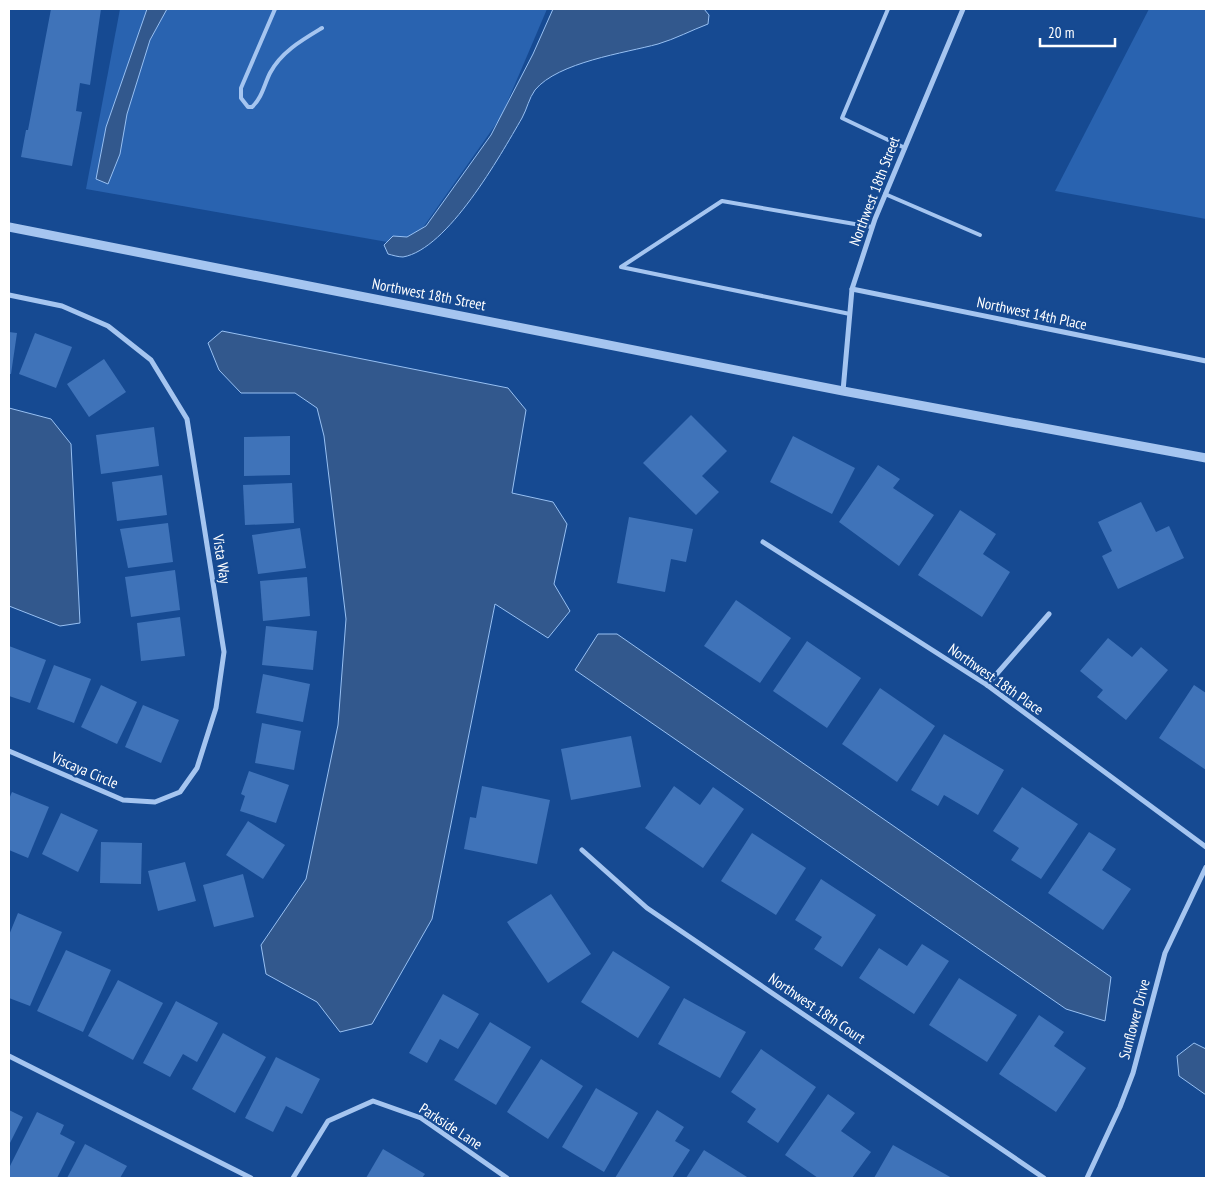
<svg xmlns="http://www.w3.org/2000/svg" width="1215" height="1187" viewBox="0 0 1215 1187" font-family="'PT Sans Narrow',sans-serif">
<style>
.green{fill:#2963b0}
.water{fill:#32588d;stroke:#97c0f3}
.building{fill:#3f73b9}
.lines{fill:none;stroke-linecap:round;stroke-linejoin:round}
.service{stroke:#a5c5f0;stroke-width:4}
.minor{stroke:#a5c5f0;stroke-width:5}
.tertiary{stroke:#a5c5f0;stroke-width:9}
.labels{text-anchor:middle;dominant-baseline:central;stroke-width:4.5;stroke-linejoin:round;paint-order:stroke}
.street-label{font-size:15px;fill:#fff;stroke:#164a92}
</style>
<rect width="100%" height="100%" fill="#164a92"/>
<g class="green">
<path d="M 120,9 L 547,9 L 501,117 L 410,246 L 86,189 Z"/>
<path d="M 1149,9 L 1206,9 L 1206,219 L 1055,191 Z"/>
</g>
<g class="water">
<path d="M 147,9 L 167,9 L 150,40 L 127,114 L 120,154 L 108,184 L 96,179 L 106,127 Z"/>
<path d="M 553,9 L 704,9 L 709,15 L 708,24 C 692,30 675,39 658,44 C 625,53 558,62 535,90 C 529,98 527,109 522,118 C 500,156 448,249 403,257 C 398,257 392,255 388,254 L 384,245 L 393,236 L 407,237 L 426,226 L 491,135 L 533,54 Z"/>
<path d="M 222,331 L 508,388 L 526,410 L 512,493 L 553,502 L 567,524 L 554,584 L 570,611 L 548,638 L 495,604 L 432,919 L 372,1024 L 340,1032 L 317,1002 L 266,974 L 261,945 L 306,879 L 338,725 L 346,619 L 324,436 L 317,408 L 295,393 L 241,393 L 219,370 L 208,343 Z"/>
<path d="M 9,408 L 51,419 L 71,444 L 80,623 L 60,626 L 9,606 Z"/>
<path d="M 598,634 L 617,634 L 1111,977 L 1105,1021 L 1066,1009 L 575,670 Z"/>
<path d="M 1194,1043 L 1206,1049 L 1206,1095 L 1179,1076 L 1177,1056 Z"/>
</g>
<g class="building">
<path d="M 51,9 L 101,9 L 90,85 L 80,83 L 76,111 L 82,112 L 72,166 L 21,157 L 26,130 L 28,130 Z"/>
<path d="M 9,332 L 17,333 L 11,374 L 9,374 Z"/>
<path d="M 35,333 L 72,347 L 56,388 L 19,374 Z"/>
<path d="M 104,359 L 126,392 L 89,417 L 67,384 Z"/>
<path d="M 691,415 L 727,451 L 702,476 L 719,492 L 696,515 L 643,463 Z"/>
<path d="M 154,427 L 159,466 L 101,474 L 96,435 Z"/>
<path d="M 290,436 L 290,475 L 244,476 L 244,437 Z"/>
<path d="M 793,436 L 855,468 L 832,514 L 770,482 Z"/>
<path d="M 878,465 L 900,479 L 893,488 L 934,515 L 899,566 L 839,522 Z"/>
<path d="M 162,475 L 167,515 L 117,521 L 112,482 Z"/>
<path d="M 292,483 L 294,523 L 245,525 L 243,485 Z"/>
<path d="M 1141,502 L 1156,532 L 1169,526 L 1184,558 L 1118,589 L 1102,556 L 1112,551 L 1098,522 Z"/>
<path d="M 960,510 L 996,534 L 983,554 L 1010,572 L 982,617 L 918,575 Z"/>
<path d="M 629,517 L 693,529 L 686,562 L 671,559 L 665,592 L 617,583 Z"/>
<path d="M 168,523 L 173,562 L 128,568 L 120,529 Z"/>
<path d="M 300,528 L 306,568 L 258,574 L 252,535 Z"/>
<path d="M 175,570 L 180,610 L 131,617 L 125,577 Z"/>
<path d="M 307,577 L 310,616 L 263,621 L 260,581 Z"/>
<path d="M 736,600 L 791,638 L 760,683 L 704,646 Z"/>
<path d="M 180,617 L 185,656 L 141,661 L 137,623 Z"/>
<path d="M 266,626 L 317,631 L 313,670 L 262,665 Z"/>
<path d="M 1108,638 L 1132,657 L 1141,647 L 1168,670 L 1126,720 L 1097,697 L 1103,690 L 1080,671 Z"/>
<path d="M 807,641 L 861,678 L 827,728 L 773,691 Z"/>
<path d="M 9,646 L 46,660 L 30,703 L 9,696 Z"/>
<path d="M 54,665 L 91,679 L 74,723 L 37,709 Z"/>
<path d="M 263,674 L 310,684 L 303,722 L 256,713 Z"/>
<path d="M 101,685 L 137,702 L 117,744 L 81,727 Z"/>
<path d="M 1194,685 L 1206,693 L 1206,770 L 1159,738 Z"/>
<path d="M 880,688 L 935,726 L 897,782 L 842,744 Z"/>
<path d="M 143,705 L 179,720 L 161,763 L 125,747 Z"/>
<path d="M 262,723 L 301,731 L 294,770 L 255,763 Z"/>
<path d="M 944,734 L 1004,770 L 978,815 L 944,795 L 938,806 L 911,790 Z"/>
<path d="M 631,736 L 641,787 L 571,800 L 561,749 Z"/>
<path d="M 249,771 L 289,785 L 276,823 L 240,811 L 245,796 L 241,794 Z"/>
<path d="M 482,786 L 550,800 L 537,864 L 464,849 L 470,817 L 476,818 Z"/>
<path d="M 674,786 L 700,805 L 713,787 L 744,809 L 703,868 L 645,828 Z"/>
<path d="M 1022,787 L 1078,824 L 1041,879 L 1011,860 L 1019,848 L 993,831 Z"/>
<path d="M 12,792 L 49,807 L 28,858 L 9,850 L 9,799 Z"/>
<path d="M 61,813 L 98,830 L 78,872 L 42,854 Z"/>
<path d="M 248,821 L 285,845 L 263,879 L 226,855 Z"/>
<path d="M 1089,832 L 1116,849 L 1102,870 L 1131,889 L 1103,930 L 1048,893 Z"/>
<path d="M 752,833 L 806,868 L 776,915 L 721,881 Z"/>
<path d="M 101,842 L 142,843 L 141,884 L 100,883 Z"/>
<path d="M 185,862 L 196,901 L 158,911 L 148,871 Z"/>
<path d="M 243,874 L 254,917 L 214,927 L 203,885 Z"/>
<path d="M 821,879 L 876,915 L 842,967 L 814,949 L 822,937 L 795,920 Z"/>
<path d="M 551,894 L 591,954 L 548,983 L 507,922 Z"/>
<path d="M 18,913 L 62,932 L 30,1006 L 9,998 L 9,935 Z"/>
<path d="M 922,944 L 949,961 L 914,1014 L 859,978 L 879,948 L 907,966 Z"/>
<path d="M 66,950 L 111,970 L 83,1032 L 37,1011 Z"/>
<path d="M 613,951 L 670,987 L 638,1038 L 581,1002 Z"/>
<path d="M 959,978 L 1017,1015 L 987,1062 L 929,1025 Z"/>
<path d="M 118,980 L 163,1003 L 133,1060 L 88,1036 Z"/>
<path d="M 443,994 L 479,1014 L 458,1049 L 440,1039 L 427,1063 L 409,1053 Z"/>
<path d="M 684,998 L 746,1032 L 720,1078 L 658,1044 Z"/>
<path d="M 176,1001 L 218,1023 L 197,1062 L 183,1054 L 170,1077 L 143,1063 Z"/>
<path d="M 1039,1015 L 1064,1032 L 1054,1046 L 1086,1068 L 1056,1112 L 999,1074 Z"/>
<path d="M 490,1022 L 531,1047 L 496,1105 L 454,1080 Z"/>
<path d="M 223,1033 L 266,1057 L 235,1113 L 192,1089 Z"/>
<path d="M 761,1049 L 816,1087 L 778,1143 L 747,1122 L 756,1109 L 731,1092 Z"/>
<path d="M 276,1057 L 320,1079 L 302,1114 L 286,1106 L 273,1132 L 245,1118 Z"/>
<path d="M 541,1059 L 583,1086 L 548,1139 L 507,1112 Z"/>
<path d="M 596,1088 L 638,1113 L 604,1172 L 562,1147 Z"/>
<path d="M 828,1094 L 855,1113 L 841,1131 L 871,1152 L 852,1178 L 818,1178 L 785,1155 Z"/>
<path d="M 9,1110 L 23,1117 L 9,1145 Z"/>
<path d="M 657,1110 L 684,1127 L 675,1141 L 690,1150 L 672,1178 L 615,1178 Z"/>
<path d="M 37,1112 L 64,1125 L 60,1134 L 75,1142 L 57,1178 L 9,1178 L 9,1168 Z"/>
<path d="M 85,1144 L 127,1166 L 120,1178 L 67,1178 Z"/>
<path d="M 893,1145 L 952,1178 L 874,1178 Z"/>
<path d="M 383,1149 L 425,1174 L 422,1178 L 366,1178 Z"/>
<path d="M 704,1150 L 747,1177 L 746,1178 L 686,1178 Z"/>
</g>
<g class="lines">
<g class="service">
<path d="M 275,9 L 241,88 L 241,98 L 248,107 L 252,107 C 262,98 264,85 270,73 C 281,52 302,40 322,28"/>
<path d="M 888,9 L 842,118 L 905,148"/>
<path d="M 885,194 L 980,235"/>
<path d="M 850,314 L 621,267 L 722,201 L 872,227"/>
</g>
<g class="minor">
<path d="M 852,289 L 1206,361"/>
<path d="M 9,295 L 62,306 L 108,326 L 151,360 L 187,419 L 224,652 L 216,708 L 197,768 L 180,792 L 155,802 L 123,800 L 9,751"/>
<path d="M 843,391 L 852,289 L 875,219 L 963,9"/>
<path d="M 763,542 L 987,685 L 1206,847"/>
<path d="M 987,685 L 1049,614"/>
<path d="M 582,850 L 647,908 L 1044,1178"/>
<path d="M 9,1056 L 251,1178"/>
<path d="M 293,1178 L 328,1121 L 373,1101 L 421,1118 L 507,1178"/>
<path d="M 1087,1178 L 1120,1107 L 1133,1073 L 1165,953 L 1206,867"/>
</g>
<path class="tertiary" d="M 9,227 L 843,391 L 1206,458"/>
</g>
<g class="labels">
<g class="street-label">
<text transform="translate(874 191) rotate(-69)">Northwest 18th Street</text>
<text transform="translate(429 294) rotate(11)">Northwest 18th Street</text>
<text transform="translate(1032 313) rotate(12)">Northwest 14th Place</text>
<text transform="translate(222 559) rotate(81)">Vista Way</text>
<text transform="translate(996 679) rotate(35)">Northwest 18th Place</text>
<text transform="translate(85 770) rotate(23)">Viscaya Circle</text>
<text transform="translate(817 1008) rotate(34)">Northwest 18th Court</text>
<text transform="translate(1134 1019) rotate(-75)">Sunflower Drive</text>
<text transform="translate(451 1126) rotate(33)">Parkside Lane</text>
</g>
</g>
<rect width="1215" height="1187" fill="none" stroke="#ffffff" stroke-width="20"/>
<path d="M1040 38v8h75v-8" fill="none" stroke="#ffffff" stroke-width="2.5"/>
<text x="1048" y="38" font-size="15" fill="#ffffff" stroke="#164a92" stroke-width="4" paint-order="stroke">20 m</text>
</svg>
